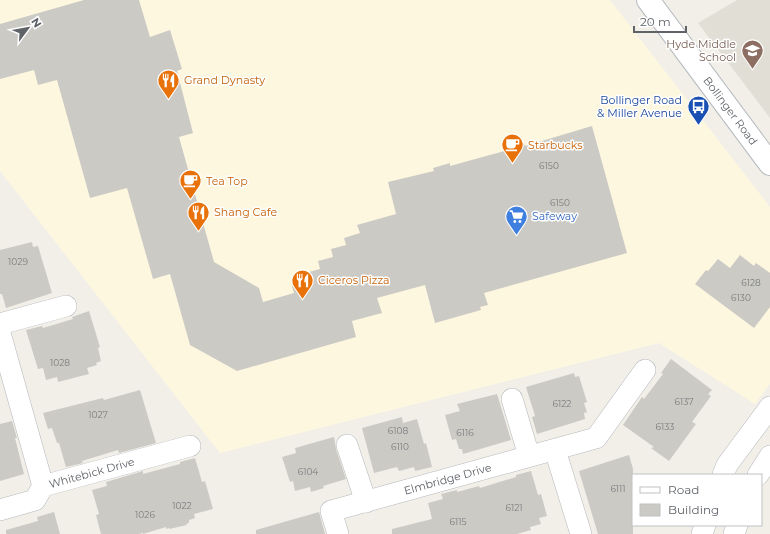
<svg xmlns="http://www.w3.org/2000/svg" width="770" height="534" viewBox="0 0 770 534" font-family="Montserrat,sans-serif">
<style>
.commercial{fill:#fef7e0}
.education{fill:#e1ded6}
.building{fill:#cccac5}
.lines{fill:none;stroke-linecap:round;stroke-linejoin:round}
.street-casing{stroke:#b5b8bc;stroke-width:22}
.secondary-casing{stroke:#b6babf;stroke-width:24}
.street{stroke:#fff;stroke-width:21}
.secondary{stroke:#fff;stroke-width:22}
.labels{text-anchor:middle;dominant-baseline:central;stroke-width:3;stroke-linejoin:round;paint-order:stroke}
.number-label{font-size:9px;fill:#7a7d7f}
.education-label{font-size:11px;fill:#785e54;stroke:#fff;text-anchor:end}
.food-label{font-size:11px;fill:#c56008;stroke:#fff;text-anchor:start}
.transit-label{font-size:11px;fill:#164399;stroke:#fff;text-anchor:end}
.street-label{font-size:11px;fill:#5f6368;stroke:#fff}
.shop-label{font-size:11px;fill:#366cbe;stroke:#fff;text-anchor:start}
</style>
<rect width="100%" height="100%" fill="#f1efe8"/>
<path class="commercial" d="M 0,0 L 610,0 L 770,207 L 770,384 L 755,404 L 659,343 L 220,453 L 0,171 Z"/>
<path class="education" d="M 737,0 L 770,0 L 770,118 L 698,23 Z"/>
<g class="building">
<path d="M 84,0 L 139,0 L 150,37 L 170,30 L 182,69 L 177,71 L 193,133 L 179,137 L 214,262 L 259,288 L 263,302 L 294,293 L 292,286 L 307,282 L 305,273 L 320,269 L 318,261 L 333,257 L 331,249 L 346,245 L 344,238 L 360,233 L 357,225 L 396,214 L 388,182 L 434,171 L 433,168 L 450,163 L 450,166 L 508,150 L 508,148 L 524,143 L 525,146 L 592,126 L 627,253 L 484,293 L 488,305 L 480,307 L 481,310 L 435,323 L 425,285 L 377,298 L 382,313 L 352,321 L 356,337 L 237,371 L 190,345 L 170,274 L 153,279 L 127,188 L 90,198 L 57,80 L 38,85 L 34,70 L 0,79 L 0,24 Z"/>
<path d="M 32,242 L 33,247 L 38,246 L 52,293 L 6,308 L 2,294 L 0,294 L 0,250 Z"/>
<path d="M 740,255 L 754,266 L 756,263 L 770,273 L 770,307 L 754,328 L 695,284 L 706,270 L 708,271 L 718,259 L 730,268 Z"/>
<path d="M 89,311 L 100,347 L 98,348 L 101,361 L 96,363 L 97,365 L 87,368 L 89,374 L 58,382 L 57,377 L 46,380 L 43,368 L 38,369 L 26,330 L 42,326 L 43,328 L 73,319 L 72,317 Z"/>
<path d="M 671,359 L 712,390 L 708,394 L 711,396 L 692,422 L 696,424 L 669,461 L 651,448 L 654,447 L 623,425 L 642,397 L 644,399 L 663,374 L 661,373 Z"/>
<path d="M 574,373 L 575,377 L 579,376 L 587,402 L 584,403 L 587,412 L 584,413 L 585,419 L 537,434 L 532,417 L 535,416 L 526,387 Z"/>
<path d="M 140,390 L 156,443 L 119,453 L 118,450 L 82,461 L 83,463 L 66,467 L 59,443 L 57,443 L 52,428 L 48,429 L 43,413 L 103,398 L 104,400 Z"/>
<path d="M 497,394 L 511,440 L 463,454 L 462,449 L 459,449 L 456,439 L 452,440 L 445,415 L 460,411 L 457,404 Z"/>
<path d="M 402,417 L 403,423 L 417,419 L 424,444 L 426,443 L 432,467 L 415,471 L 414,467 L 399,471 L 397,467 L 374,473 L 362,428 Z"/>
<path d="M 12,421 L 17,438 L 15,438 L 24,474 L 0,481 L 0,424 Z"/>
<path d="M 334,437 L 336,449 L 346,479 L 323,486 L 324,488 L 311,492 L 310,487 L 295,491 L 293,481 L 290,482 L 282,457 L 296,453 L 295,448 Z"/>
<path d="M 629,455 L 633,469 L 633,534 L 598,534 L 579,471 Z"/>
<path d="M 195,458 L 202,482 L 205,481 L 213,509 L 194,514 L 195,518 L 189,520 L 189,523 L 186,524 L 187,525 L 169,529 L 169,528 L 166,529 L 166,527 L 143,534 L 143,533 L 139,534 L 101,534 L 96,515 L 99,514 L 92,490 L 107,486 L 106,482 L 143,471 L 143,474 L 180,464 L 180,462 Z"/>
<path d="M 531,471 L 538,495 L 541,494 L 547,516 L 539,518 L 541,524 L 530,527 L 531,530 L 517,534 L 392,534 L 392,529 L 432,519 L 428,503 L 443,499 L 441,494 L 457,490 L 457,492 L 479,486 L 480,488 L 516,477 L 516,475 Z"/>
<path d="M 54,512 L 60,534 L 6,534 L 6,530 L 38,521 L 37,517 Z"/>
<path d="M 319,512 L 325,534 L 256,534 L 256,530 Z"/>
</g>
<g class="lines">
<defs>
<g id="street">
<path d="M 0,324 L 66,306"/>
<path d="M 0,333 L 43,486"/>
<path d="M 512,399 L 529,456"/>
<path d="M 347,445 L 366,502"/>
<path d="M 555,450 L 581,534"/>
<path d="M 723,475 L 727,465 L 770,407"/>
<path d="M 758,475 L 770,456"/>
<path id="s1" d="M 0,510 L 35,500 L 43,486 L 190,446"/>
<path id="s2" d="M 338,534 L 331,511 L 596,438 L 645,370"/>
<path d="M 702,534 L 705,525"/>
<path d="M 734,534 L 737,525"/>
</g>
<g id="secondary">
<path id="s3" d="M 648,0 L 770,164"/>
</g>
</defs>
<use href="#street" class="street-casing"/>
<use href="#secondary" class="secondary-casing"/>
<use href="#street" class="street"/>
<use href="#secondary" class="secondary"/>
</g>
<defs>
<symbol id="school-pin" viewBox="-11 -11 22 30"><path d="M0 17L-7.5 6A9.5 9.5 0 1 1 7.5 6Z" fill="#8d6e63" stroke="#fff"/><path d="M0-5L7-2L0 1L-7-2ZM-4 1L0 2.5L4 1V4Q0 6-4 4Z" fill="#fff"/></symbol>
<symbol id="restaurant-pin" viewBox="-11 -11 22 30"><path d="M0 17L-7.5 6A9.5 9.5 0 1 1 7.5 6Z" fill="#e8710a" stroke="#fff"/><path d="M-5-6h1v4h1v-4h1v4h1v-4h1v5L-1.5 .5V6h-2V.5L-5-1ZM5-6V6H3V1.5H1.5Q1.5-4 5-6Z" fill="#fff"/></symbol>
<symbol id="bus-pin" viewBox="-11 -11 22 30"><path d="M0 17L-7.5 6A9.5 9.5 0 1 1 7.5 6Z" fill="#1a4fb4" stroke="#fff"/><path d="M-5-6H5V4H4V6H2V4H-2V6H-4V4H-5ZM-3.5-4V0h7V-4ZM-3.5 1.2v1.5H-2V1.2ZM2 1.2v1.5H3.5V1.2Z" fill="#fff"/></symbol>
<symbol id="cafe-pin" viewBox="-11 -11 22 30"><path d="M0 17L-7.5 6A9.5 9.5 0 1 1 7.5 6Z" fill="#e8710a" stroke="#fff"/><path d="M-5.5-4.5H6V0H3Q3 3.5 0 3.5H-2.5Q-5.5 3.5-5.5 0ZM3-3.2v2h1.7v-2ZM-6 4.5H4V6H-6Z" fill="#fff"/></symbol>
<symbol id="supermarket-pin" viewBox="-11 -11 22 30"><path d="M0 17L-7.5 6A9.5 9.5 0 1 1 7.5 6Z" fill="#3f7fe0" stroke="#fff"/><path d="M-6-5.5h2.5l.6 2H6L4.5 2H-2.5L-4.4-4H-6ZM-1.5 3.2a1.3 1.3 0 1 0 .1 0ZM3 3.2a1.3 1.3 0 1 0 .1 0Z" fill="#fff"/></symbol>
</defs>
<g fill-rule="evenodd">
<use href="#school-pin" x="740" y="38" width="25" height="34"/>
<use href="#restaurant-pin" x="156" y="68" width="25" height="34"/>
<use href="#bus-pin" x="686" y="94" width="25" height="34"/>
<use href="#cafe-pin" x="500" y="132" width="25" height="34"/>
<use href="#cafe-pin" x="178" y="168" width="25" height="34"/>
<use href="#restaurant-pin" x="186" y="200" width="25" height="34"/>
<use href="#supermarket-pin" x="504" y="204" width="25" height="34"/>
<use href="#restaurant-pin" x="290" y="268" width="25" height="34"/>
</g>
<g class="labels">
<g class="number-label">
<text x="549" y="165">6150</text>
<text x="560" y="202">6150</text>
<text x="18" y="261">1029</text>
<text x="751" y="282">6128</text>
<text x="741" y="297">6130</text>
<text x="60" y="362">1028</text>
<text x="684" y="401">6137</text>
<text x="562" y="403">6122</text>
<text x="98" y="414">1027</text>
<text x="665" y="426">6133</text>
<text x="398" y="430">6108</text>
<text x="465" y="432">6116</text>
<text x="400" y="446">6110</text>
<text x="308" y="471">6104</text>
<text x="618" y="488">6111</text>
<text x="182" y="505">1022</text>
<text x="514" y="507">6121</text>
<text x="145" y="514">1026</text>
<text x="458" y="521">6115</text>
</g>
<g class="education-label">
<text x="736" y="44">Hyde Middle<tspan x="736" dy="13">School</tspan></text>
</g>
<g class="food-label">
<text x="184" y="80">Grand Dynasty</text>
<text x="528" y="145">Starbucks</text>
<text x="206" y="181">Tea Top</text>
<text x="214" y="212">Shang Cafe</text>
<text x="318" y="280">Ciceros Pizza</text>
</g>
<g class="transit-label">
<text x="682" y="100">Bollinger Road<tspan x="682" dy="13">&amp; Miller Avenue</tspan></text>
</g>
<g class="street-label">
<text stroke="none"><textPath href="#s3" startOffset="138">Bollinger Road</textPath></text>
<text stroke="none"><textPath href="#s1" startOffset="103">Whitebick Drive</textPath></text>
<text stroke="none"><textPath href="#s2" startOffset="145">Elmbridge Drive</textPath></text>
</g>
<g class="shop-label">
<text x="532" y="216">Safeway</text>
</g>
</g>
<rect x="632" y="474" width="130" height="52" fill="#ffffff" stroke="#bfc1c3"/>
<rect x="640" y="487" width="20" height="6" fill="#ffffff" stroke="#bfc1c3"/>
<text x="668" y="494" font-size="12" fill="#5f6368">Road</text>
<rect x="640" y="504" width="20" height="12" fill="#cccac5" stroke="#bfc1c3"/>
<text x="668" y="514" font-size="12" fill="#5f6368">Building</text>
<g transform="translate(28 28) rotate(58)" stroke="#ffffff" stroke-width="3" paint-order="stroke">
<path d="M0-3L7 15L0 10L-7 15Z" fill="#5f6368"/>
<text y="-6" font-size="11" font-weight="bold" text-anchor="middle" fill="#5f6368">N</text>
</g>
<path d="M634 26v6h52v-6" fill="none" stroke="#5f6368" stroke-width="2"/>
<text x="640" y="26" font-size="12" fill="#5f6368" stroke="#ffffff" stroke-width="3" paint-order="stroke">20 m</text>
</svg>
